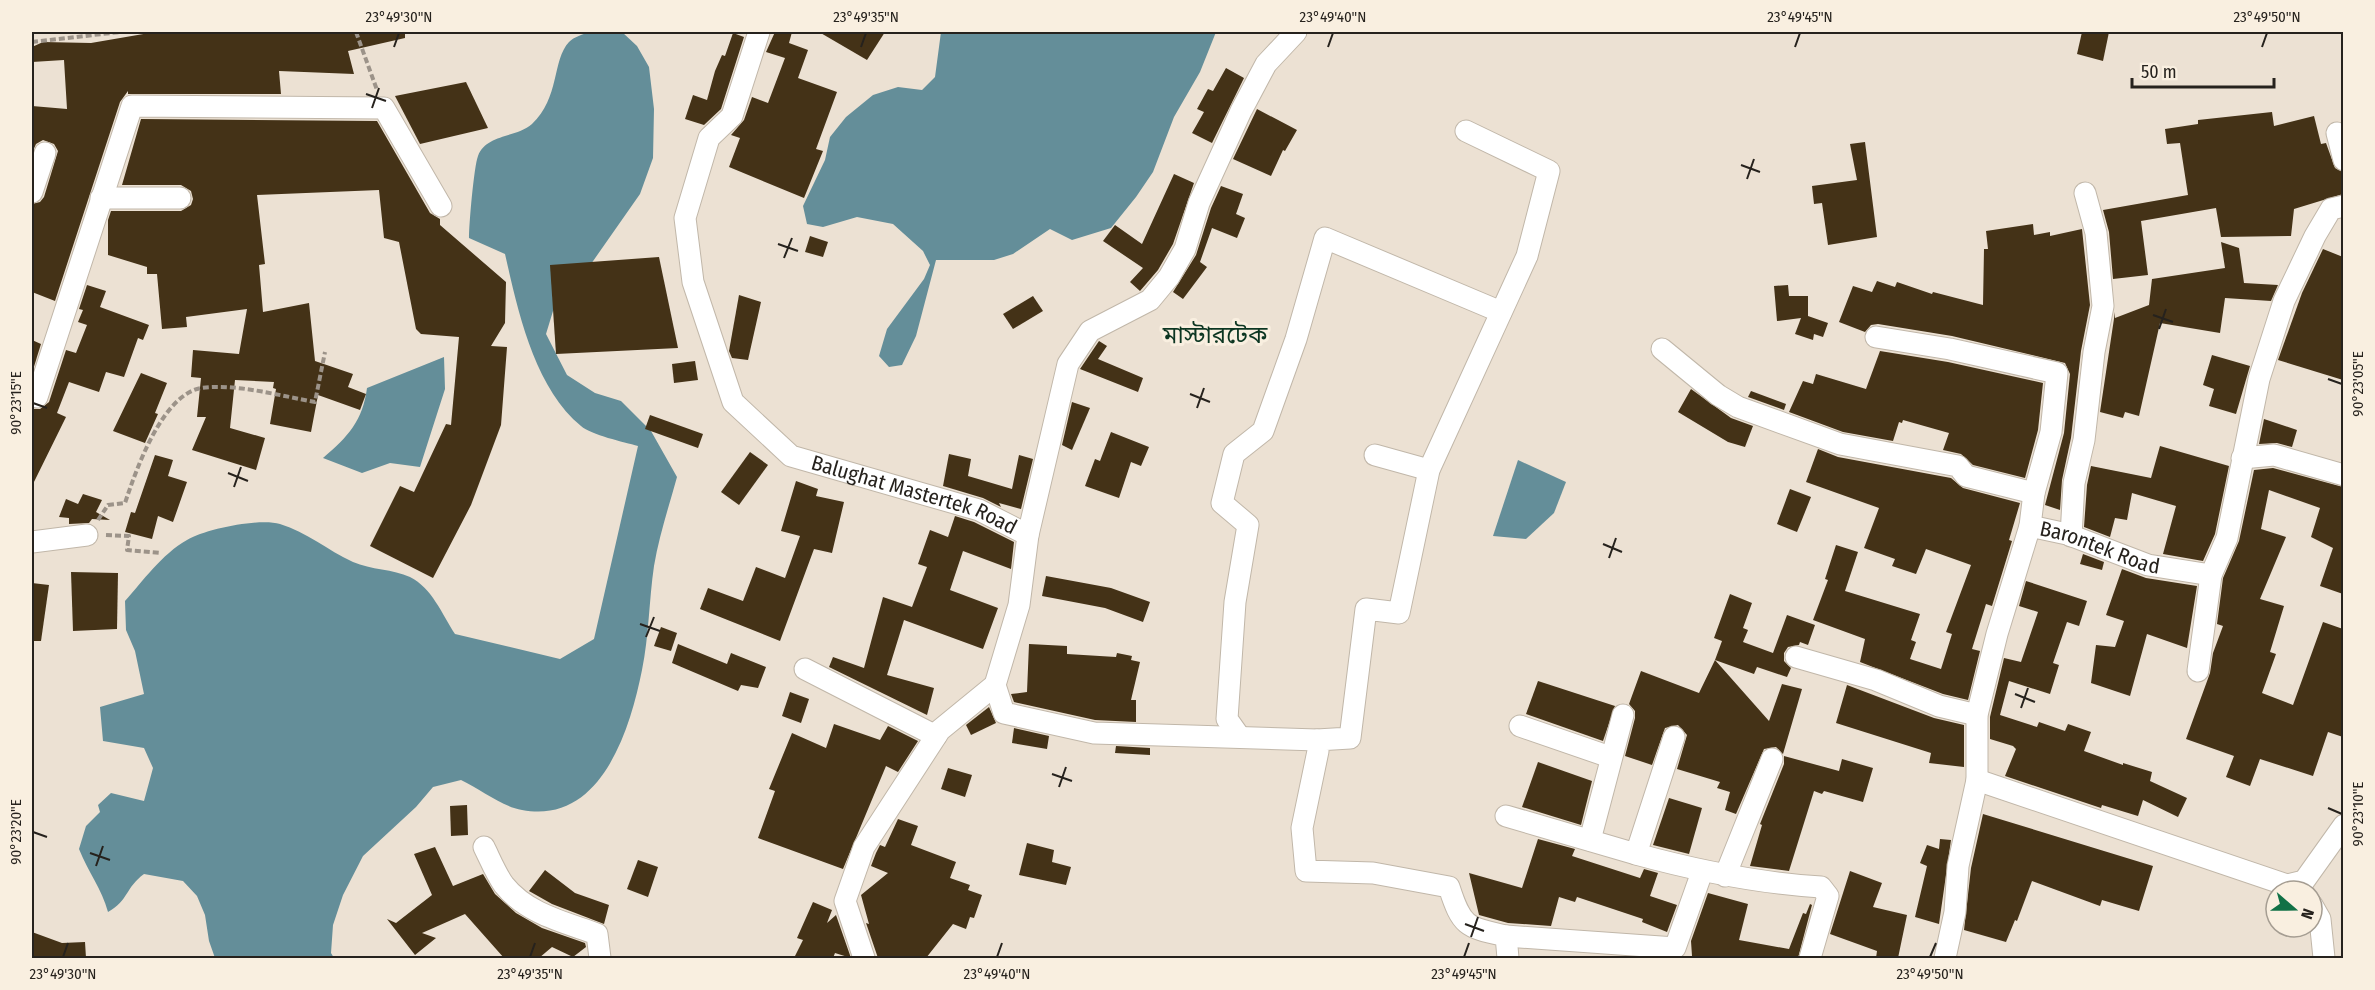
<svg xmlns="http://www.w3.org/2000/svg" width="2375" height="990" viewBox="0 0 2375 990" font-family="'Fira Sans Condensed','Noto Sans Bengali',sans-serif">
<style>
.water{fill:#648e99}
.building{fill:#443217}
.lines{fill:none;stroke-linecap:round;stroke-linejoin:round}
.minor-casing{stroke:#c1b7a9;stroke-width:23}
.path{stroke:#9c9389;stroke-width:4;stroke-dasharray:6 3;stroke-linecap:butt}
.minor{stroke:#fff;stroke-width:21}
.ticks{fill:none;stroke:#26221d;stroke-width:2}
.labels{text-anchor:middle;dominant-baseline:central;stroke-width:6;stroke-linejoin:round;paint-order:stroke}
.street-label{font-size:21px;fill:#26221d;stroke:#f9efe0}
.quarter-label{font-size:24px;fill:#0c3622;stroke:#f9efe0}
.neatline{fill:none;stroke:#26221d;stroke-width:2}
.ticks-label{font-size:15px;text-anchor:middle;fill:#26221d}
</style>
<rect width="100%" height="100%" fill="#ece1d3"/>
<g class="water">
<path d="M 590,32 L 622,32 L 637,46 L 649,67 L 654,109 L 653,158 L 640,194 L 570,294 L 553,311 L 546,334 L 567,375 L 595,393 L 621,401 L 651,431 L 677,477 C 669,506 659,536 654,566 C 649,600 649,636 642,670 C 630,730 601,825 522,810 C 501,806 480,789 461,780 L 433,787 L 416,807 L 363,856 L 343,895 L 333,925 L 331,953 L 334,958 L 215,958 L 209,941 L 205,915 L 197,896 L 183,881 L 144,874 C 125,888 129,900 108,912 C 102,889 88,872 79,849 L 86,826 L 100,812 L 98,805 L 111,793 L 144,801 L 153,768 L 144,748 L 103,741 L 100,707 L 144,694 L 135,651 L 126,630 L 125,601 C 143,581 162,554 187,540 C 206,529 259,518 280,524 C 307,532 327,550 353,562 C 371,570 393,569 410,577 C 432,588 442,614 455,634 L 560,659 L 594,639 L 638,446 C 624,442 591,435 581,426 C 534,387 518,311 505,254 L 469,238 C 469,224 474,166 478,156 C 486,134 516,138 532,124 C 560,98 552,60 569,42 C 574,37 583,34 590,32 Z"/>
<path d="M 941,32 L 1216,32 L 1200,72 L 1174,117 L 1153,172 L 1136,197 L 1111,228 L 1072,240 L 1050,229 L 1013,254 L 994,260 L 936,260 L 916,336 L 902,365 L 889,367 L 879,356 L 887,329 L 924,279 L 930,265 L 923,251 L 893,224 L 857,217 L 823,227 L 807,224 L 803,206 L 825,160 L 830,137 L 846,117 L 873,95 L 898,87 L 922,90 L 935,77 Z"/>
<path d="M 444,357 L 445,389 L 420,467 L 390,463 L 362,473 L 323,458 C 348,437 363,420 367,388 Z"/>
<path d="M 1518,460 L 1566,482 L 1554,513 L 1526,539 L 1493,536 Z"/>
</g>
<g class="building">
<path d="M 155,32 L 405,32 L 405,38 L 348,51 L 354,74 L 279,71 L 281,94 L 128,94 L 128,91 L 120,102 L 55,301 L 32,292 L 32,204 L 40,202 L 44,197 L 58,151 L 54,144 L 43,140 L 36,144 L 32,153 L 32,106 L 67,109 L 64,60 L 32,62 L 32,47 L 43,42 L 91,43 Z"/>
<path d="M 775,32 L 792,32 L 789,43 L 808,50 L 798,78 L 837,92 L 816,149 L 823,151 L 804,198 L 729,167 L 740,138 L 731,135 L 744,120 L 752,97 L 768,103 L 785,58 L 766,52 Z"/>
<path d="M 819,32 L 885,32 L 867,60 Z"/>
<path d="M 2082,32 L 2109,32 L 2103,61 L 2077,54 Z"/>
<path d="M 733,33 L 744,37 L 721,109 L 704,125 L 685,119 L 693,95 L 707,100 L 715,71 L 722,55 L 725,56 Z"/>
<path d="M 1226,68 L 1244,78 L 1212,143 L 1192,133 L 1204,112 L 1197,109 L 1208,89 L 1213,91 Z"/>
<path d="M 466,82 L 488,128 L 420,144 L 395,96 Z"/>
<path d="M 1257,109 L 1297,130 L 1285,151 L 1283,150 L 1271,176 L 1233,159 Z"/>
<path d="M 2272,112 L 2274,126 L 2314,116 L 2321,144 L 2326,143 L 2335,168 L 2343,172 L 2343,194 L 2294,209 L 2291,236 L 2221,237 L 2216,208 L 2141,221 L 2148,275 L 2113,279 L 2109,232 L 2103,210 L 2188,195 L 2180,143 L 2167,144 L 2165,129 L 2198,124 L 2198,120 Z"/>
<path d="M 141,119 L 377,121 L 430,213 L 440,219 L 440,225 L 506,282 L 505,323 L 491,346 L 507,347 L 501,425 L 471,505 L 433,578 L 370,546 L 400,486 L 414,492 L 446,424 L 451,425 L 459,337 L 421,334 L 416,329 L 399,242 L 384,238 L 379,190 L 257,195 L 265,264 L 259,265 L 263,312 L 309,303 L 315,361 L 353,374 L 348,387 L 366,394 L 360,410 L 318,395 L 311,432 L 270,424 L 276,389 L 273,388 L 274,382 L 235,380 L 230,428 L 265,438 L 256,470 L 192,450 L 206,417 L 197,417 L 201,378 L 191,377 L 193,350 L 239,354 L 247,309 L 186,317 L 187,327 L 162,329 L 157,274 L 147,274 L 147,267 L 108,255 L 108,220 L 111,211 L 181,211 L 191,205 L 193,199 L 191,191 L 181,185 L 122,185 Z"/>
<path d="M 1865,142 L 1877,237 L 1828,245 L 1822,203 L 1814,204 L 1812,186 L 1857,180 L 1850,144 Z"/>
<path d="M 1174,174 L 1194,183 L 1173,244 L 1158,270 L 1140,291 L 1130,282 L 1143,268 L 1103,241 L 1115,225 L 1142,244 Z"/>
<path d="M 1221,186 L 1243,194 L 1236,214 L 1245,218 L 1237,238 L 1212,228 L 1200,262 L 1207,267 L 1183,299 L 1173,292 L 1196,255 L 1211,208 Z"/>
<path d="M 2033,224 L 2034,235 L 2050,232 L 2050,236 L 2082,229 L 2090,305 L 2081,351 L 2071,438 L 2062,480 L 2060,510 L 2045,505 L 2064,433 L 2070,374 L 2065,363 L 1952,336 L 1878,324 L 1871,325 L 1865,332 L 1839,322 L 1853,286 L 1872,292 L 1877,281 L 1895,287 L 1897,282 L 1932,294 L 1933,292 L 1983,305 L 1984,249 L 1988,249 L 1986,231 Z"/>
<path d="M 810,236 L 828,242 L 823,257 L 805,252 Z"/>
<path d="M 2221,242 L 2239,248 L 2244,283 L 2278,285 L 2271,301 L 2225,298 L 2220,333 L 2160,323 L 2139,416 L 2125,412 L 2123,418 L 2100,412 L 2115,312 L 2115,318 L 2149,305 L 2152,279 L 2225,268 Z"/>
<path d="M 2323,249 L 2343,257 L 2343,380 L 2278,360 L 2302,293 Z"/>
<path d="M 659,257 L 678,348 L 556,354 L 550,265 Z"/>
<path d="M 87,285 L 106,291 L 100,307 L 149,325 L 143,340 L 138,338 L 124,377 L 106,372 L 99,392 L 69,382 L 57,413 L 66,417 L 32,486 L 32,409 L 40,409 L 49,402 L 66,350 L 76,353 L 87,325 L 78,322 L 83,310 L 79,309 Z"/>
<path d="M 1788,285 L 1789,296 L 1808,296 L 1808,316 L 1828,323 L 1823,337 L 1814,334 L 1813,340 L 1795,334 L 1801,318 L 1777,321 L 1774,286 Z"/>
<path d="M 739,295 L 761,302 L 748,360 L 732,358 L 729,351 Z"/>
<path d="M 1033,296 L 1043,311 L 1013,329 L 1003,314 Z"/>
<path d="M 32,340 L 41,344 L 32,373 Z"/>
<path d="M 1099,341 L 1107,346 L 1098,359 L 1143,378 L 1138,392 L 1080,369 Z"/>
<path d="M 1880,351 L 1948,362 L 2043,383 L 2038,430 L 2025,478 L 1973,465 L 1961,454 L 1943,450 L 1949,433 L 1903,420 L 1902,423 L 1899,422 L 1893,441 L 1843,432 L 1789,412 L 1803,381 L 1813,384 L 1816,374 L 1866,389 Z"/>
<path d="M 2212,355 L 2250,366 L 2236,414 L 2209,406 L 2214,389 L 2203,385 Z"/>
<path d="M 695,361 L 698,380 L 674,383 L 672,364 Z"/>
<path d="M 141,373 L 167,383 L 155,413 L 158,414 L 145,443 L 113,431 Z"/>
<path d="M 1691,389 L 1731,418 L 1753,426 L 1745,447 L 1728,442 L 1678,412 Z"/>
<path d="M 1751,391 L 1786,404 L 1784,410 L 1748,397 Z"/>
<path d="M 1072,402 L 1090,408 L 1072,450 L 1062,445 Z"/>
<path d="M 650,415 L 703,434 L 698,448 L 645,429 Z"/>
<path d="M 2264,419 L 2297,430 L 2292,447 L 2277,443 L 2259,444 Z"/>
<path d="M 1111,432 L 1149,447 L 1141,466 L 1131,462 L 1119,498 L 1085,486 L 1095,459 L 1100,461 Z"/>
<path d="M 2160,446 L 2229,466 L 2215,534 L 2203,561 L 2163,554 L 2176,506 L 2132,493 L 2127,520 L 2115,518 L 2110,537 L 2084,527 L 2087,485 L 2091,466 L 2151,478 Z"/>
<path d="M 1818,449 L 1838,457 L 1951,478 L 1963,488 L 2020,503 L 2009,540 L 2012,541 L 1992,606 L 1986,604 L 1972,649 L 1980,651 L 1968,700 L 1943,694 L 1860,662 L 1865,639 L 1813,620 L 1828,580 L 1825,579 L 1836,545 L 1858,552 L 1845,591 L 1920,614 L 1911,640 L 1916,642 L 1910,659 L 1941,669 L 1952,634 L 1946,632 L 1971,565 L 1926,549 L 1916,574 L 1892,566 L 1895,559 L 1864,548 L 1879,508 L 1806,482 Z"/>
<path d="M 750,452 L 768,465 L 739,505 L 721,492 Z"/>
<path d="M 949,454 L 971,459 L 968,476 L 1012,489 L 1019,455 L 1033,459 L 1021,509 L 999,503 L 1001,507 L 983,498 L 943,486 Z"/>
<path d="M 155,455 L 173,460 L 168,476 L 187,482 L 173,522 L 158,516 L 152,539 L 125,532 L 131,512 L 135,513 Z"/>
<path d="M 2273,468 L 2343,487 L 2343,594 L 2320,586 L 2333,548 L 2311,537 L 2320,508 L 2269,490 L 2261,529 L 2286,537 L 2260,599 L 2284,606 L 2270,652 L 2276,654 L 2262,693 L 2293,705 L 2323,622 L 2343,629 L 2343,737 L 2328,732 L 2313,776 L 2260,759 L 2250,786 L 2226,777 L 2234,756 L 2186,739 L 2210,673 L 2213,653 L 2223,626 L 2217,624 L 2223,578 L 2239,541 L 2254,470 Z"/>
<path d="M 796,481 L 818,489 L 816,496 L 844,502 L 832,553 L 814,549 L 780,641 L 700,609 L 708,588 L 743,601 L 756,567 L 785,578 L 800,536 L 781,531 Z"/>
<path d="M 1790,489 L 1811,497 L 1797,532 L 1777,524 Z"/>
<path d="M 83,494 L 102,500 L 96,512 L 110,520 L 92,519 L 89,523 L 69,524 L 69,518 L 59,517 L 66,499 L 78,504 Z"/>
<path d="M 955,516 L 974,522 L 1014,542 L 1011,569 L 963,551 L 950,590 L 998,608 L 983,649 L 904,620 L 887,675 L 934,688 L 927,715 L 829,667 L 833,657 L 864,668 L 883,597 L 912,607 L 927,567 L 918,564 L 930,530 L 948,537 Z"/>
<path d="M 2083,554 L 2104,562 L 2102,570 L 2080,564 Z"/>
<path d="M 2122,569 L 2146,578 L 2197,586 L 2187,648 L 2147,634 L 2130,696 L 2091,683 L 2096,645 L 2115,647 L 2124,621 L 2106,615 Z"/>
<path d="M 71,572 L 118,573 L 117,629 L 73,631 Z"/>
<path d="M 1046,576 L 1111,588 L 1150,602 L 1143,622 L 1105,608 L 1042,596 Z"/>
<path d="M 2026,581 L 2087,601 L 2079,626 L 2067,622 L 2053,663 L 2059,665 L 2050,694 L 2009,681 L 2000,715 L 2037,727 L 2039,722 L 2065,731 L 2068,724 L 2091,732 L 2084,751 L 2123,765 L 2123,763 L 2152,772 L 2150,781 L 2187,798 L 2178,817 L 2143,800 L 2138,816 L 2102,805 L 2101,808 L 2005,776 L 2016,749 L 2013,746 L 1990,739 L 1990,717 L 2004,658 L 2021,662 L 2038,612 L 2019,606 Z"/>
<path d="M 32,583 L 49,585 L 41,641 L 32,641 Z"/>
<path d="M 1730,594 L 1752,603 L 1743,628 L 1748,630 L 1743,642 L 1773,653 L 1787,615 L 1815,625 L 1808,645 L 1800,642 L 1799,645 L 1788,647 L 1784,653 L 1784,661 L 1791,668 L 1787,677 L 1757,667 L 1754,674 L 1715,660 L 1722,641 L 1714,638 Z"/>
<path d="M 661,627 L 677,633 L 671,651 L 654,646 Z"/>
<path d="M 678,644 L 727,664 L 731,653 L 766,667 L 758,688 L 741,685 L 738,691 L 672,663 Z"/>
<path d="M 1029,644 L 1067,646 L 1067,654 L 1116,657 L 1117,653 L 1132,656 L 1131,660 L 1140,662 L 1131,700 L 1136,700 L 1136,722 L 1095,720 L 1014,702 L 1011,694 L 1027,692 Z"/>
<path d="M 1715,660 L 1769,721 L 1782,684 L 1802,689 L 1783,754 L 1776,747 L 1764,749 L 1736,814 L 1725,810 L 1730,792 L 1717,788 L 1720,782 L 1677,769 L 1687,735 L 1678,725 L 1665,728 L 1652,765 L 1625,756 L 1635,718 L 1635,711 L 1629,704 L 1641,671 L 1699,693 Z"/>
<path d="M 1538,681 L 1615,706 L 1603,741 L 1526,714 Z"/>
<path d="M 1847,685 L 1934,718 L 1964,725 L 1964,767 L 1929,763 L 1931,753 L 1836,723 Z"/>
<path d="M 790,692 L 809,699 L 801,723 L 782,716 Z"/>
<path d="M 989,707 L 996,723 L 971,735 L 966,725 Z"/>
<path d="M 834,724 L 880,740 L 888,726 L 918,741 L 898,772 L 886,766 L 843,869 L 758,838 L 775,791 L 769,789 L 792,733 L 826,748 Z"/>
<path d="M 1014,728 L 1049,736 L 1047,749 L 1012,743 Z"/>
<path d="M 1116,746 L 1150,748 L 1150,755 L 1115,753 Z"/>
<path d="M 1784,756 L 1839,771 L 1842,759 L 1873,768 L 1863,802 L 1824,791 L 1822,794 L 1814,791 L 1789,871 L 1750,866 L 1762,825 L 1760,824 L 1784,764 Z"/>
<path d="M 1538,762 L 1592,781 L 1581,825 L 1522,807 Z"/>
<path d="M 948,768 L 972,775 L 965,797 L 941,789 Z"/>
<path d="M 1669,798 L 1702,808 L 1689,854 L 1653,845 Z"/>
<path d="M 467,805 L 468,835 L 451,836 L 450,806 Z"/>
<path d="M 1983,814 L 2153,866 L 2139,911 L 2102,900 L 2100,906 L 2032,881 L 2017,921 L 2015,920 L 2006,942 L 1964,930 L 1971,868 Z"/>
<path d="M 898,819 L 918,826 L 911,845 L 956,862 L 950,878 L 970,885 L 968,890 L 982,895 L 974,918 L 970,917 L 966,929 L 953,924 L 926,958 L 878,958 L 866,923 L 869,924 L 861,895 L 888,873 L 871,866 L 876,853 L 880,845 L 885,847 Z"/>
<path d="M 1538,839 L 1575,849 L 1572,856 L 1640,878 L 1644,869 L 1658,873 L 1650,896 L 1677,905 L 1667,932 L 1642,922 L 1643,919 L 1577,897 L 1575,902 L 1559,897 L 1551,926 L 1508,923 L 1479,915 L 1469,873 L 1522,888 Z"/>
<path d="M 1940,839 L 1951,840 L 1939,924 L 1915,917 L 1927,866 L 1920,863 L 1927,845 L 1939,849 Z"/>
<path d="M 1027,843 L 1054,850 L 1052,862 L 1071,867 L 1066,885 L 1019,875 Z"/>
<path d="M 435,847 L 453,886 L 483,874 L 495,894 L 516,913 L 542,928 L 585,943 L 586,947 L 573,957 L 552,947 L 539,958 L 504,958 L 465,914 L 422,933 L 436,938 L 415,955 L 387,919 L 396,923 L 432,895 L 414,854 Z"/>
<path d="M 638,860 L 658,867 L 648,897 L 627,889 Z"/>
<path d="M 545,870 L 575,893 L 609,905 L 604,924 L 552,904 L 529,891 Z"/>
<path d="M 1850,871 L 1882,883 L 1873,907 L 1907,915 L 1898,958 L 1876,958 L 1877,951 L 1830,934 Z"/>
<path d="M 1708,893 L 1748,904 L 1739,940 L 1789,949 L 1803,913 L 1806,914 L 1810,904 L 1812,905 L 1798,958 L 1692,956 L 1691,941 Z"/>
<path d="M 813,902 L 832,910 L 827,923 L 836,915 L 851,958 L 835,953 L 833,958 L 794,958 L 803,940 L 797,938 Z"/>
<path d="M 32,932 L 62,943 L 85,942 L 86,958 L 32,958 Z"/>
</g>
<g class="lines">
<defs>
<g id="minor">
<path id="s1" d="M 759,32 L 732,116 L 709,138 L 685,218 L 693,282 L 733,402 L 791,456 L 979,510 L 1028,535 L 1019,605 L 995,685 L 940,730 L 864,847 L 845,901 L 864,958"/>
<path d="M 1466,131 L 1549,171 L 1527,256 L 1429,470 L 1399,613 L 1366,609 L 1350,738 L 1317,740 L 1318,751 L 1302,828 L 1306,871 L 1373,873 L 1449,887 C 1462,927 1466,927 1506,936 L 1508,958"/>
<path d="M 2337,133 L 2344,160"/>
<path d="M 32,192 L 45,153"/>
<path d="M 101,198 L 180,198"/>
<path d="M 1876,337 L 1950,349 L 2057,373 L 2051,432 L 2034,493 L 2030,526"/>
<path d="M 1662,349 L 1718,395 L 1738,407 L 1840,444 L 1958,466 L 1966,476 L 2034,493"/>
<path d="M 32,395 L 37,397 L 132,106 L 384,108 L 441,206"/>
<path d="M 1375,455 L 1429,470"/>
<path d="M 2242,458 L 2274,455 L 2344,475"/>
<path d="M 1028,535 L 1068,364 L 1090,331 L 1150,300 L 1169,277 L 1185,249 L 1199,203 L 1241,111 L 1266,64 L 1296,32"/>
<path d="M 2071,536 L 2074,483 L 2084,440 L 2094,352 L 2103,306 L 2096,233 L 2085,193"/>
<path d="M 32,542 L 87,535"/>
<path d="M 1796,657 L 1876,680 L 1939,706 L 1977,715"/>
<path d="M 805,669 L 936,736"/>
<path d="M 2198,671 L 2211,575"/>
<path d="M 995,685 L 1004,713 L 1094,733 L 1317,740"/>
<path d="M 1520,726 L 1610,757"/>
<path d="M 1239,736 L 1227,719 L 1235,602 L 1248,525 L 1222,503 L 1234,454 L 1263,431 L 1296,339 L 1325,238 L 1501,312"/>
<path d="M 1674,737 L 1636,854 C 1698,871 1757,883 1821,887 L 1828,896 L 1810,958"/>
<path d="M 1977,780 L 2287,885 L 2304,881 L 2344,825"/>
<path d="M 1506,816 L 1636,854"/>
<path d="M 1590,840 L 1623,715"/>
<path d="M 484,847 C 490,859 496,874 504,885 C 527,914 564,922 597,934 L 600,958"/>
<path d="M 1725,876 L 1772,759"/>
<path d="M 2312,905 L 2320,919 L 2324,958"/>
<path d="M 1506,936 L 1675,948 L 1702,872"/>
<path id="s2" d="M 1945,958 L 1955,912 L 1958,866 L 1977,780 L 1977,715 L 1997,634 L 2030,526 L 2067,534 L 2148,565 L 2211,575 L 2227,538 L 2259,379 L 2284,301 L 2315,236 L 2331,209 L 2344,206"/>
</g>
</defs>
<use href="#minor" class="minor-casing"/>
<g class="path">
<path d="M 356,32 L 377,90"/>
<path d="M 32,42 L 120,32"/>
<path d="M 98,520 L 108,505 L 125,503 C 136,470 162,395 201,388 C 235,383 281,396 315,402 L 325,352"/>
<path d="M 106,535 L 129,536 L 127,550 L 161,553"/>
</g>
<use href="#minor" class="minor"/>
</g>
<path class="ticks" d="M 394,47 L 399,33M 861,47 L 866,33M 1328,47 L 1333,33M 1795,47 L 1800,33M 2262,47 L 2267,33M 366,94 L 386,101M 372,108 L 379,88M 1741,165 L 1760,172M 1747,179 L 1754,159M 778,244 L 798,251M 784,258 L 792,238M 2153,315 L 2173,322M 2159,329 L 2166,309M 2328,379 L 2342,384M 1190,394 L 1210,402M 33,403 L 47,408M 1197,408 L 1204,388M 228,473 L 248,481M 234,487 L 241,467M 1603,544 L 1622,552M 1609,558 L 1616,538M 640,624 L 660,631M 646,637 L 654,617M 2015,694 L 2035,702M 2021,708 L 2028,688M 1052,774 L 1072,781M 1059,787 L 1066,767M 2328,808 L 2342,814M 33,832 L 47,837M 90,853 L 110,860M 96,866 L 103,846M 1465,924 L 1484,931M 1471,937 L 1478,917M 63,957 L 68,943M 530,957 L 535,943M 997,957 L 1002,943M 1464,957 L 1469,943M 1930,957 L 1936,943"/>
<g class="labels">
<g class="street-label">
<text stroke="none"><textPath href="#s1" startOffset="603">Balughat Mastertek Road</textPath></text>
<text stroke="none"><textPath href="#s2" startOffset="516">Barontek Road</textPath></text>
</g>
<g class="quarter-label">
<text x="1215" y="335">মাস্টারটেক</text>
</g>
</g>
<rect width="2375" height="990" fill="none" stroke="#f9efe0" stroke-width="66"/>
<g transform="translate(2294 909) rotate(110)"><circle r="28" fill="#f9efe0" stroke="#a59d92" stroke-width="1.5"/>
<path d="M0-4.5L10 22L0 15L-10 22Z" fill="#117146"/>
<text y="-9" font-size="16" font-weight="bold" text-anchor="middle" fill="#26221d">N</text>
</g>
<path d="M2132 78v9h142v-9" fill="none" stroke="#26221d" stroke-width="3"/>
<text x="2141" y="78" font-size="18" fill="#26221d" stroke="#f9efe0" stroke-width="4.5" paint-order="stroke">50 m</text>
<rect x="33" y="33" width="2309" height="924" class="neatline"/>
<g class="ticks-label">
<text x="399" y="22">23°49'30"N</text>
<text x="866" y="22">23°49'35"N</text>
<text x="1333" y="22">23°49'40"N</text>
<text x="1800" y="22">23°49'45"N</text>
<text x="2267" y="22">23°49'50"N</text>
<text transform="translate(2358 384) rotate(-90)" y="5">90°23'05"E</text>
<text transform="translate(16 403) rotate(-90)" y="5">90°23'15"E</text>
<text transform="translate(2358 814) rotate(-90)" y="5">90°23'10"E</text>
<text transform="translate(16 832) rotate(-90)" y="5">90°23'20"E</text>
<text x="63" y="979">23°49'30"N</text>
<text x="530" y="979">23°49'35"N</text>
<text x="997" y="979">23°49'40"N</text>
<text x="1464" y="979">23°49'45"N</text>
<text x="1930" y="979">23°49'50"N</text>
</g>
</svg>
